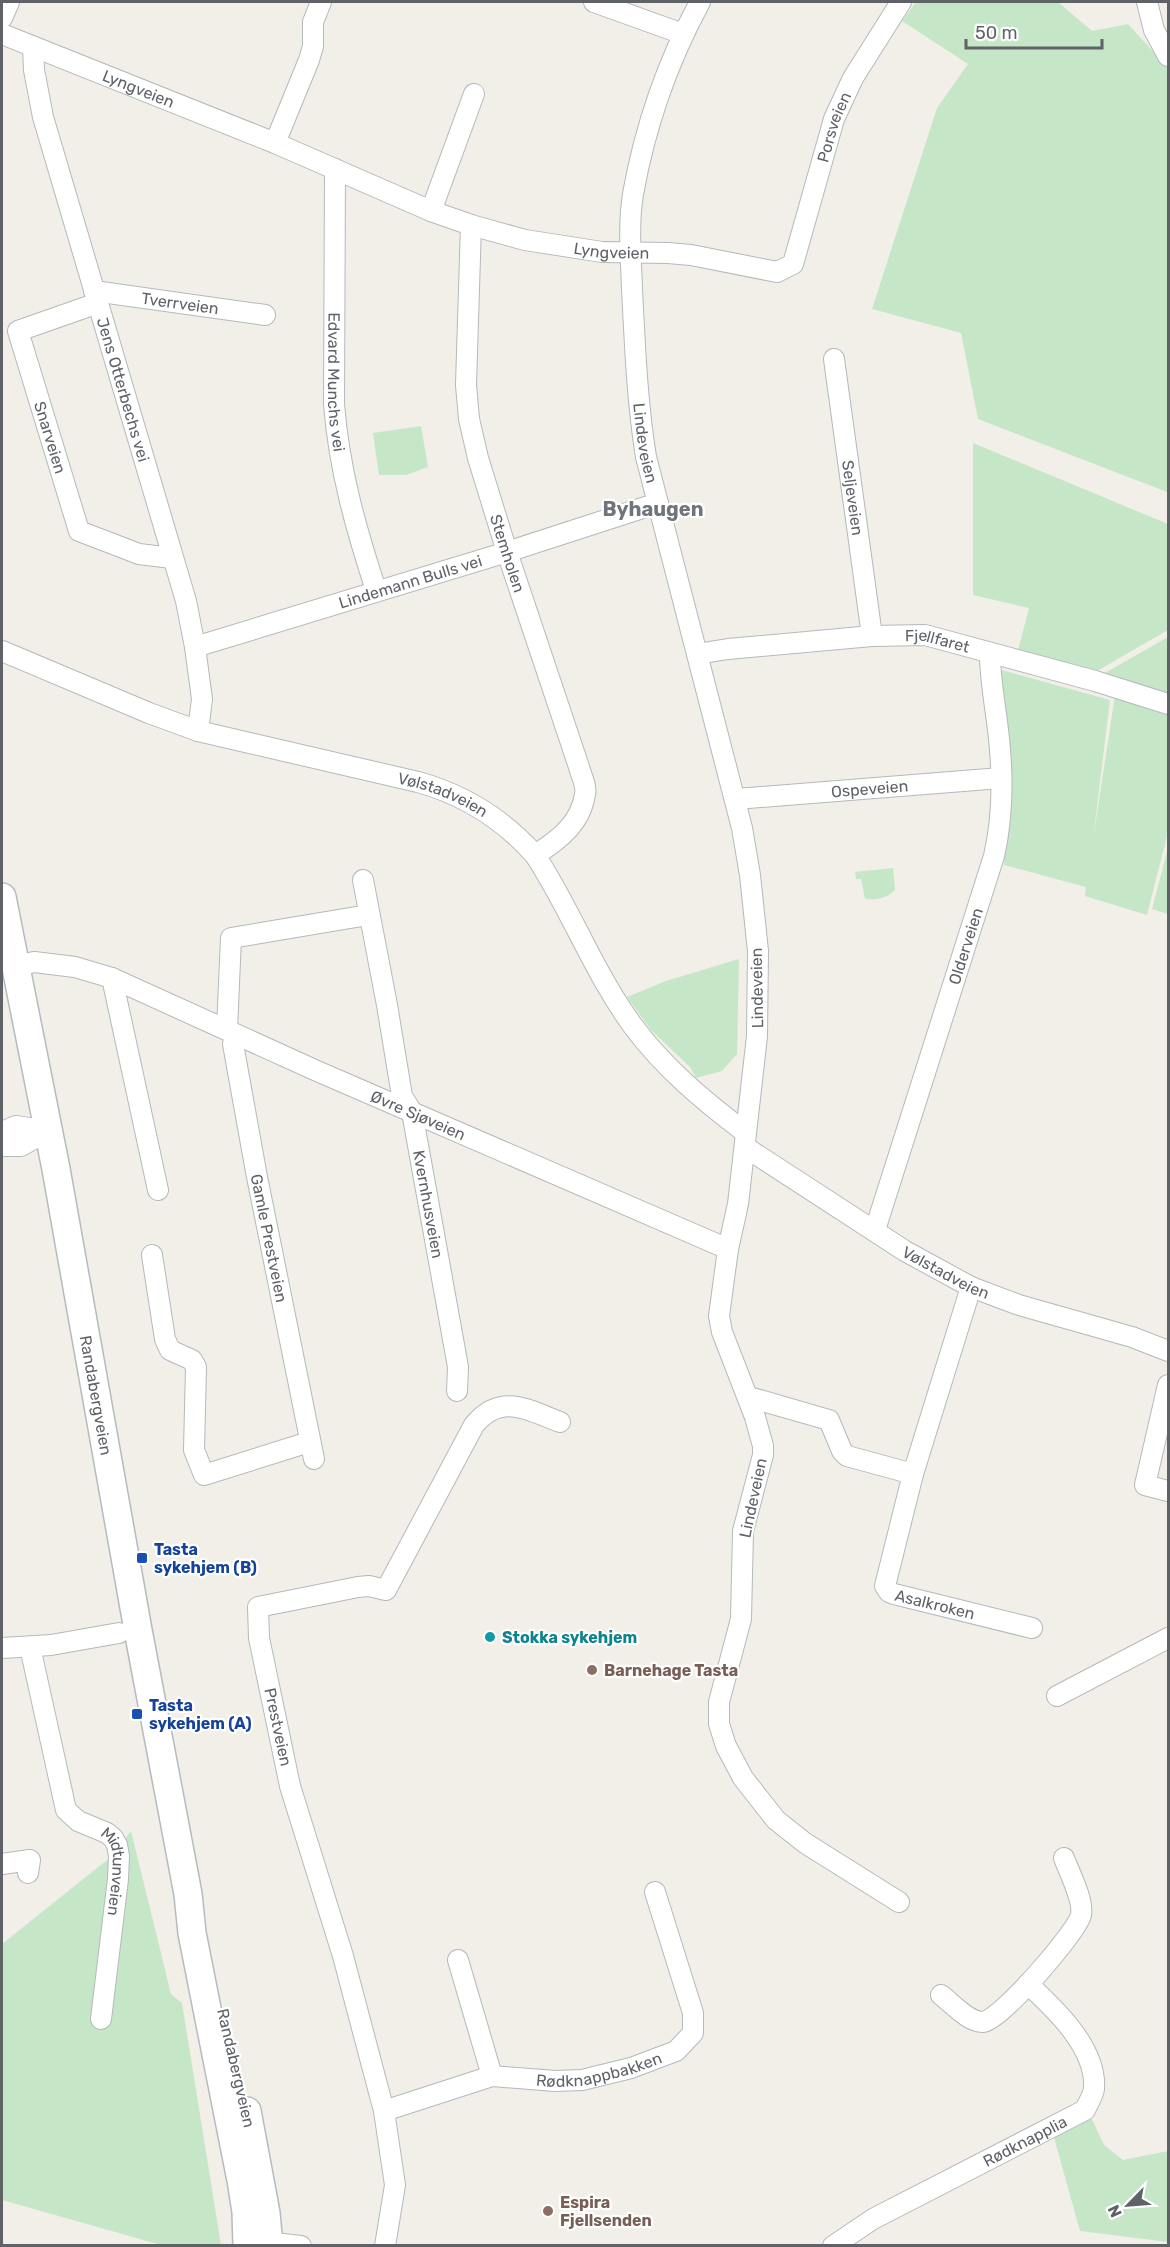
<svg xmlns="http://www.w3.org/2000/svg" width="1170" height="2247" viewBox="0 0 1170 2247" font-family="Rubik,sans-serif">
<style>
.green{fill:#c6e7c7}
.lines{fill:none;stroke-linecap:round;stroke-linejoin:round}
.street-casing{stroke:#b5b8bc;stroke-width:22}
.secondary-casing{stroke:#b6babf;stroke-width:30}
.street{stroke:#fff;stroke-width:20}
.secondary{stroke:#fff;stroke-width:27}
.transit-dot{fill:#1a4fb4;stroke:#fff;stroke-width:2}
.culture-dot{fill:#0f9aa8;stroke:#fff;stroke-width:2}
.education-dot{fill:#8d6e63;stroke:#fff;stroke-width:2}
.labels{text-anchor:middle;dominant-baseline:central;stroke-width:4.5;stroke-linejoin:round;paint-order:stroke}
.street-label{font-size:16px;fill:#5f6368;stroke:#fff}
.transit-label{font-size:16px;font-weight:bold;fill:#164399;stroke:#fff;text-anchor:start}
.culture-label{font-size:16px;font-weight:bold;fill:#0d838f;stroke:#fff;text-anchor:start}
.education-label{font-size:16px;font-weight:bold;fill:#785e54;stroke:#fff;text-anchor:start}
.quarter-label{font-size:20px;font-weight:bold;fill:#70757a;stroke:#fff}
</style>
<rect width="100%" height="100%" fill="#f1efe8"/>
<g class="green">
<path d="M 916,2 L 1058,2 L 1092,31 L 1128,24 L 1168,68 L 1168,488 L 1167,492 L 978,419 L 961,333 L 872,309 L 937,108 L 968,64 L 902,21 Z"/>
<path d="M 421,426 L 428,467 L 406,475 L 379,475 L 373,433 Z"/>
<path d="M 973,443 L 1168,524 L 1168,630 L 1097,671 L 1017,654 L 1029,608 L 973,595 Z"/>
<path d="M 1168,637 L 1168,704 L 1103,674 Z"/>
<path d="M 1002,670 L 1110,700 L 1093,840 L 1115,695 L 1168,710 L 1168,832 L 1147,915 L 1085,896 L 1086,887 L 1004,865 Z"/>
<path d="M 1168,848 L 1168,914 L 1152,909 Z"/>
<path d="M 893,868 L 895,890 C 885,899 878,900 865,899 L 861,879 L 856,879 L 855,872 Z"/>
<path d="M 739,959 L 737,1054 L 722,1071 L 696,1078 L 690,1067 L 651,1030 L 627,997 L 666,981 Z"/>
<path d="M 131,1831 L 171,1994 L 182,2003 L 221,2245 L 161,2245 L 2,2200 L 2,1944 L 112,1856 Z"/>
<path d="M 1089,2113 L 1104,2145 L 1123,2160 L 1168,2151 L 1168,2242 L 1080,2231 L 1053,2134 Z"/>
</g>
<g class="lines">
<defs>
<g id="street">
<path d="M 594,2 L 683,34"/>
<path id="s1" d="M 700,2 C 668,61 645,127 633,194 C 628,225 631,258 632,289 C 635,346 637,401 646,457 L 742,828 L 750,875 L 758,951 L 757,1036 L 738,1204 L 728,1249 L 719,1316 L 722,1332 L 755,1417 L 763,1446 L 763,1455 L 743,1531 L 741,1619 L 719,1702 L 719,1724 L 726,1746 L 743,1778 L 776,1820 L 805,1843 L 899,1902"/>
<path d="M 1147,2 L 1154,30 L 1168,56"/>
<path d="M 2,18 L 9,2"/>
<path id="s2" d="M 2,34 L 275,143 L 431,211 L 471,225 L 525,240 L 602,252 L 668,253 L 691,255 L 777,272 L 793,264 L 834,119 L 853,78 L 901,2"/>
<path id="s3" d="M 33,48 L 34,70 L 43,117 L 186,601 L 195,647 L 202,699 L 198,731"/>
<path d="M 275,143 L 309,60 L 313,46 L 313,22 L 321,2"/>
<path id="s4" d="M 335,169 L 334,404 C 339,469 356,529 376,590"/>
<path d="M 431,211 L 474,94"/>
<path id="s5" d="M 471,225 L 466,385 L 469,419 L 478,458 L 507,552 L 579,767 C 581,775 587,786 585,794 C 581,823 559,840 535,855"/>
<path id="s6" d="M 94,291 L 265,315"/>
<path id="s7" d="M 98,303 L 18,331 L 79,531 L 139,554 L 172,558"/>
<path id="s8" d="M 834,359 L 872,636"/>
<path id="s9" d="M 195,647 L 507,552 L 658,503"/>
<path id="s10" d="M 2,651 L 149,713 L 198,731 L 418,782 C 465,795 503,819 535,855 C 571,910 594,973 633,1026 C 664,1068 705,1102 746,1133"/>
<path id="s11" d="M 697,654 L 728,649 L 872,636 L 925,635 L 1095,681 L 1168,704"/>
<path id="s12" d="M 736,799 L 1001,778"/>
<path id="s13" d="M 363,880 L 387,1005 L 402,1096 L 412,1112 L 458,1367 L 457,1391"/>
<path id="s14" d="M 14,967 L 34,962 L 75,967 L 112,978 L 317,1071 L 728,1249"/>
<path d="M 112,978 L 158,1190"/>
<path d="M 227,1029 L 231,938 L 368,915"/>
<path id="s15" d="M 236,1035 L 233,1044 L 257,1177 L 314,1459"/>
<path d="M 2,1132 L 16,1126 L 48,1131"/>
<path d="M 2,1146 L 21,1146 L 48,1131"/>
<path id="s16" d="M 745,1147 L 905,1251 L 971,1287 L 1019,1305 L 1132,1337 L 1168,1351"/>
<path id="s17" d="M 875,1230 L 994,856 C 1002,821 1003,786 1000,750 C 998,718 990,686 990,654"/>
<path d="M 152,1255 L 165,1339 L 170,1350 L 192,1360 L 196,1367 L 194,1450 L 204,1475 L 309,1442"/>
<path id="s18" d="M 971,1287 L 913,1474 L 885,1586 L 889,1592 L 894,1594 L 1032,1628"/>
<path d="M 1168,1385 L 1145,1485 L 1168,1491"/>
<path d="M 749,1397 L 829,1420 L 842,1451 L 847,1456 L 913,1474"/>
<path id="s19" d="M 30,1647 L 66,1810 L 78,1821 L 107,1833 L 113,1838 L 117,1845 L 119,1856 L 118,1879 L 101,2019"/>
<path d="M 2,1648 L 51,1645 L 119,1633"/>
<path d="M 1057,1696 L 1168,1638"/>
<path d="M 2,1864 L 30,1860 L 28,1873"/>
<path d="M 458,1960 L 492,2076"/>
<path d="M 941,1995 C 953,2004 968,2022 983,2022 C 1000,2021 1077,1932 1081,1915 C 1084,1900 1069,1872 1064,1858"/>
<path id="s20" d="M 384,2111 L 492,2076 L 555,2081 L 582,2080 L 631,2068 L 676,2051 L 693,2033 L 693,2013 L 655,1892"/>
<path d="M 256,2241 L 301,2246"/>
<path d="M 385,2246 L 395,2185 L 384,2111 L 343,1956 L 290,1786 L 259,1638 L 258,1607 L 358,1587 L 369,1586 L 386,1590 L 474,1425 C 501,1392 528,1410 560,1422"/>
<path id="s21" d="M 833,2246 L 873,2219 L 1085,2110 C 1088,2103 1093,2096 1094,2089 C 1097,2048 1055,2009 1028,1984"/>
</g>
<g id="secondary">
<path id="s22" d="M 2,897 L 56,1169 L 138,1630 L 188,1894 L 192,1933 L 241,2180 L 246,2212 L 247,2246"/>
<path d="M 247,2111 L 266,2213 L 269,2246"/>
</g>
</defs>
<use href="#street" class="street-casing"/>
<use href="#secondary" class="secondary-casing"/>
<use href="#street" class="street"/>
<use href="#secondary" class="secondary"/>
</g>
<g class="transit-dot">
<rect x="136" y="1552" width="12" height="12" rx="3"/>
<rect x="131" y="1708" width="12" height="12" rx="3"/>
</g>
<circle class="culture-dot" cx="490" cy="1637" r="6"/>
<g class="education-dot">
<circle cx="592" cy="1670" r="6"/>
<circle cx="548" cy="2211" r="6"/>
</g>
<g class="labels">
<g class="street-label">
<text stroke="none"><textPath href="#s2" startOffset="147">Lyngveien</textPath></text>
<text stroke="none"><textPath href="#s2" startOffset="978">Porsveien</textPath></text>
<text stroke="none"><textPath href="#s2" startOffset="650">Lyngveien</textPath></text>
<text stroke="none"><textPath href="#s6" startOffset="87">Tverrveien</textPath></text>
<text stroke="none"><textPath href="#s4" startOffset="213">Edvard Munchs vei</textPath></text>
<text stroke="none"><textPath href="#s3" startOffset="354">Jens Otterbechs vei</textPath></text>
<text stroke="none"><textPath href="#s7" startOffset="196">Snarveien</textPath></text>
<text stroke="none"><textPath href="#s1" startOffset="454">Lindeveien</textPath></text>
<text stroke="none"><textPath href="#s8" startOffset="140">Seljeveien</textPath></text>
<text stroke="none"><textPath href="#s5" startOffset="334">Stemholen</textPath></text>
<text stroke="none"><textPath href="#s9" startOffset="225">Lindemann Bulls vei</textPath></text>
<text stroke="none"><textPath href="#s11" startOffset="242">Fjellfaret</textPath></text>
<text stroke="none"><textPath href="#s12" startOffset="134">Ospeveien</textPath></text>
<text stroke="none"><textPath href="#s10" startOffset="465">Vølstadveien</textPath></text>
<text stroke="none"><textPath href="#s17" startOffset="298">Olderveien</textPath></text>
<text transform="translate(757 988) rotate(-91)">Lindeveien</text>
<text stroke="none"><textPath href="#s14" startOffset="436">Øvre Sjøveien</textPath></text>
<text stroke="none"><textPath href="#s13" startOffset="332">Kvernhusveien</textPath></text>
<text stroke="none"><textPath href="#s15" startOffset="207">Gamle Prestveien</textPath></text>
<text stroke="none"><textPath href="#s16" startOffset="237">Vølstadveien</textPath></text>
<text stroke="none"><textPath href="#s22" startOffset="507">Randabergveien</textPath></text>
<text transform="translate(753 1498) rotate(-78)">Lindeveien</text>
<text stroke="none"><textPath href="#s18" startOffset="366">Asalkroken</textPath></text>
<text transform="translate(278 1727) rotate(78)">Prestveien</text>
<text stroke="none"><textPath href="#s19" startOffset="256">Midtunveien</textPath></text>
<text stroke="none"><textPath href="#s20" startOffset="222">Rødknappbakken</textPath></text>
<text transform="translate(236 2068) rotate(77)">Randabergveien</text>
<text stroke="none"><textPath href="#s21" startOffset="219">Rødknapplia</textPath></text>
</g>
<g class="transit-label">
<text x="154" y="1549">Tasta<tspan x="154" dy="18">sykehjem (B)</tspan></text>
<text x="149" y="1705">Tasta<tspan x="149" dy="18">sykehjem (A)</tspan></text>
</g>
<g class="culture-label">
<text x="502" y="1637">Stokka sykehjem</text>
</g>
<g class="education-label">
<text x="604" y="1670">Barnehage Tasta</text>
<text x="560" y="2202">Espira<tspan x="560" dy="18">Fjellsenden</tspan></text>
</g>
<g class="quarter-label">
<text x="653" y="509">Byhaugen</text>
</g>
</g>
<rect width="1170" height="2247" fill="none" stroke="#5f6368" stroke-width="6"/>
<g transform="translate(1128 2205) rotate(245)" stroke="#ffffff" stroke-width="4.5" paint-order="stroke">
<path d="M0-4.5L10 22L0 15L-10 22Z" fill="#5f6368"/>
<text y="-9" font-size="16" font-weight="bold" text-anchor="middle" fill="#5f6368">N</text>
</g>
<path d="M966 39v9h136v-9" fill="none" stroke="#5f6368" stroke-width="3"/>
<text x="975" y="39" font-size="18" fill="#5f6368" stroke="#ffffff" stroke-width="4.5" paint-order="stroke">50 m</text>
</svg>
